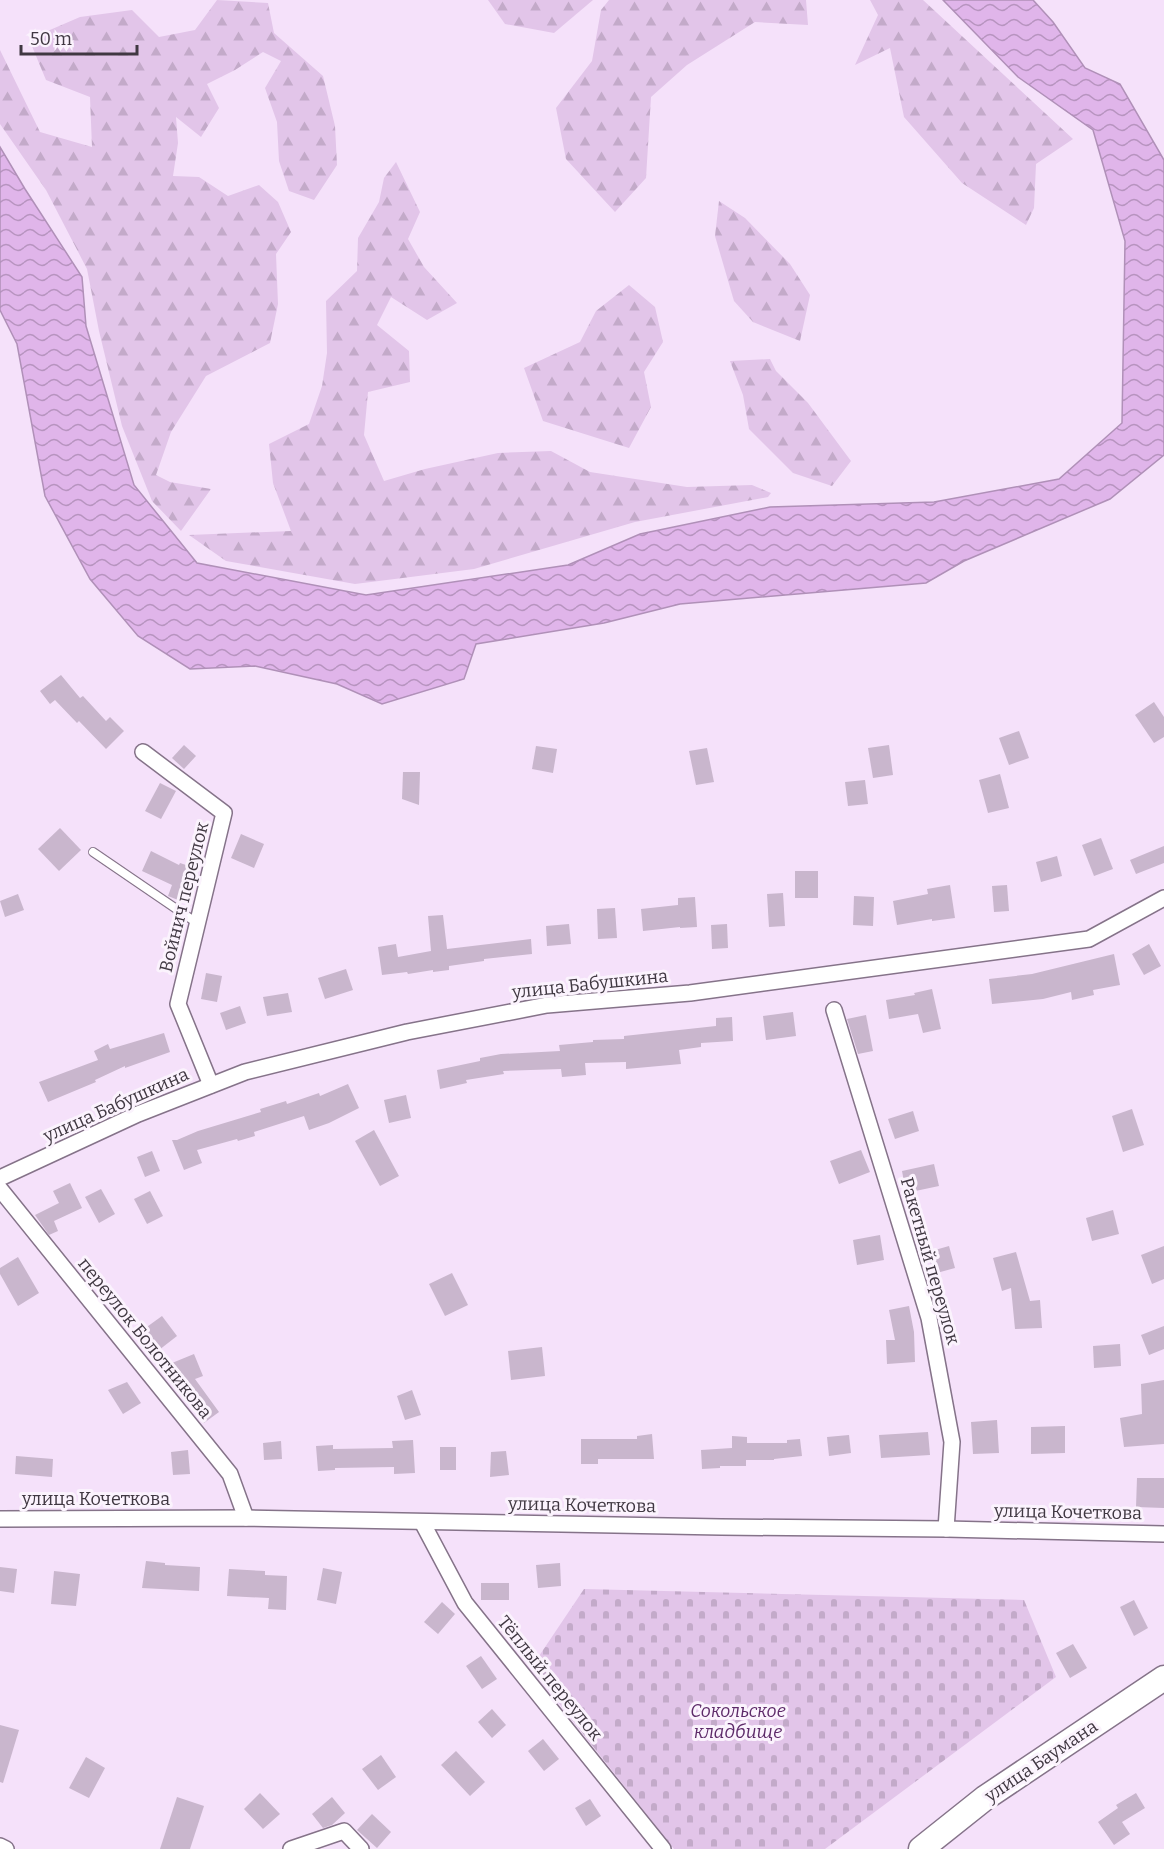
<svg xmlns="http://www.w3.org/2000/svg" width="1164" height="1849" viewBox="0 0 1164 1849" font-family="Bitter,serif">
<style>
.forest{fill:url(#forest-firs)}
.cemetery{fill:url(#cemetery-stones)}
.water{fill:url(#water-waves);stroke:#b090b8;stroke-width:1.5}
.building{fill:#c9b6cd}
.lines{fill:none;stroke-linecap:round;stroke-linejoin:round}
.service-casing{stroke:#857389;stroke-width:10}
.minor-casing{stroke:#857389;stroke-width:18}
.primary-casing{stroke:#857389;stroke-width:27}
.service{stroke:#fff;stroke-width:8}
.minor{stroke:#fff;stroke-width:15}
.primary{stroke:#fff;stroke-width:24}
.labels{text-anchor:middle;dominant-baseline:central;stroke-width:6;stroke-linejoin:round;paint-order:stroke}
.street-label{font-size:18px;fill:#403842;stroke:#fbf3fd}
.park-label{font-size:18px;font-style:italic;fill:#5d2a69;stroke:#fbf3fd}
</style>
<defs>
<pattern id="forest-firs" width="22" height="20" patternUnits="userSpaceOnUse" patternTransform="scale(1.5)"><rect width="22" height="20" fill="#e2c5e9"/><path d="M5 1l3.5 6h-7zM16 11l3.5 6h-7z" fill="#c3aac9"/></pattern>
<pattern id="cemetery-stones" width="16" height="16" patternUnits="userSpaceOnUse" patternTransform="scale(1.5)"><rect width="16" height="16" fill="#e2c5e9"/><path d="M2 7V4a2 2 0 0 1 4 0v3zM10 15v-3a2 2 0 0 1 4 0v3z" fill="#c3aac9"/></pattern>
<pattern id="water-waves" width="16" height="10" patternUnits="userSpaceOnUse" patternTransform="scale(1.5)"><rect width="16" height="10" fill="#e0b5ea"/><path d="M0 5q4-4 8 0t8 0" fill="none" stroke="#b794bf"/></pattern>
</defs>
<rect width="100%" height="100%" fill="#f5e1fa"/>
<g class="forest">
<path d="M 217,0 L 268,3 L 274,33 L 323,76 L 335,126 L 337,165 L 314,200 L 289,191 L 279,161 L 277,122 L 265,88 L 281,61 L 263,52 L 235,70 L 207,84 L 219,108 L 201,137 L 176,117 L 178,143 L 173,176 L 199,177 L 228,196 L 259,185 L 278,202 L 291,232 L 276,254 L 278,304 L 270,343 L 206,376 L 171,432 L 156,475 L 170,482 L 211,489 L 181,531 L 152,501 L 122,426 L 99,331 L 87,269 L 46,190 L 0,124 L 0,50 L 40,132 L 92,147 L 90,97 L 46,80 L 29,39 L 80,17 L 132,10 L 159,37 L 195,30 Z"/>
<path d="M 488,0 L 593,0 L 554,33 L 505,24 Z"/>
<path d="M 609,0 L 806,0 L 808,25 L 755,22 L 687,65 L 651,97 L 646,178 L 615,212 L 566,159 L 556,108 L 592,61 L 601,10 Z"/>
<path d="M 870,0 L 923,0 L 1073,139 L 1036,164 L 1034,208 L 1026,225 L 962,183 L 904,117 L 890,48 L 855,65 L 878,15 Z"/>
<path d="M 396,162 L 420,212 L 408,239 L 424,267 L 457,303 L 427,320 L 391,297 L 377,325 L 409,351 L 410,382 L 368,392 L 364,435 L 384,481 L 425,469 L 498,453 L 551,451 L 590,472 L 687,487 L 752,485 L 771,493 L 768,497 L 635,522 L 474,569 L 355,584 L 226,561 L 189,535 L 291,531 L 273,483 L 269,444 L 309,424 L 322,386 L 327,353 L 326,301 L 357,271 L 358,238 L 379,202 L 384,178 Z"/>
<path d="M 719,201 L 745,218 L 790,264 L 810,295 L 800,341 L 753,322 L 734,301 L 715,236 Z"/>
<path d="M 629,285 L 655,307 L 663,342 L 644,372 L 651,407 L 629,448 L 543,421 L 524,368 L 580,342 L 596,311 Z"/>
<path d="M 770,359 L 776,371 L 808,403 L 851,461 L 832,486 L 793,473 L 749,429 L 743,395 L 730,361 Z"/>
</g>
<path class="cemetery" d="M 584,1589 L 1024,1600 L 1056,1677 L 825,1849 L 674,1849 L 531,1668 Z"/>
<path class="water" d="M 943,0 L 1033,0 L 1053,22 L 1085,68 L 1120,84 L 1164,160 L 1164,455 L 1110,499 L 964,561 L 926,583 L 680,604 L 604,623 L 476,644 L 464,679 L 382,704 L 337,684 L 255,666 L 190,669 L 138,636 L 90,579 L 45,496 L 17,344 L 0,310 L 0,147 L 25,189 L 82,277 L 86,326 L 134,485 L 197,563 L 366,595 L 568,565 L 640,534 L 770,507 L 934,502 L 1059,479 L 1122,423 L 1125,241 L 1093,130 L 1018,77 Z"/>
<g class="building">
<path d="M 61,675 L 80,698 L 83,696 L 106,721 L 110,717 L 124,731 L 106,749 L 79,721 L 77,723 L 55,700 L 50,704 L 40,691 Z"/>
<path d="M 1154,702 L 1164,717 L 1164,737 L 1154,743 L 1135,715 Z"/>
<path d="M 1019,731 L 1029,758 L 1009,765 L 999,738 Z"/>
<path d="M 184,745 L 196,756 L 184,769 L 172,758 Z"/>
<path d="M 889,745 L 893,775 L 873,778 L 868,748 Z"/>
<path d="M 536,746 L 557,749 L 553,773 L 532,769 Z"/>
<path d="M 707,748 L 714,782 L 696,785 L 689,751 Z"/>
<path d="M 403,772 L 420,772 L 419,805 L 402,799 Z"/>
<path d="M 1000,774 L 1009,808 L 988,813 L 979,780 Z"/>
<path d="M 865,780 L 868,804 L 848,806 L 845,782 Z"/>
<path d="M 160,783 L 176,791 L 161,819 L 145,811 Z"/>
<path d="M 60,828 L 81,850 L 59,871 L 38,849 Z"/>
<path d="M 241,834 L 264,844 L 254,868 L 231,858 Z"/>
<path d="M 1101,838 L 1113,869 L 1094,876 L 1082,845 Z"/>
<path d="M 1164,846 L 1164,863 L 1136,874 L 1130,860 Z"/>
<path d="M 151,851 L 179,865 L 180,863 L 195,868 L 183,902 L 168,896 L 172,885 L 142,871 Z"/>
<path d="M 1057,856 L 1062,876 L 1041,882 L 1036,862 Z"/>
<rect x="795" y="871" width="23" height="27"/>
<path d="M 950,885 L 955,918 L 932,921 L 932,919 L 897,925 L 893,901 L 928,894 L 927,889 Z"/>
<path d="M 1007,885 L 1009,911 L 994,912 L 992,886 Z"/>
<path d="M 783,893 L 785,926 L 769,927 L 767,894 Z"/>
<path d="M 18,894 L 24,910 L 5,917 L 0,901 Z"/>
<path d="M 854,896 L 874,897 L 873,926 L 853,925 Z"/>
<path d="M 695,897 L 697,927 L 680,928 L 680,927 L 643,931 L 641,909 L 678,905 L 678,898 Z"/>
<path d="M 615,908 L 617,938 L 598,939 L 597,909 Z"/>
<path d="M 443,915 L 447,949 L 531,939 L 532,954 L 484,959 L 484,961 L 449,966 L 449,970 L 433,972 L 433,970 L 408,974 L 407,972 L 382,975 L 378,947 L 396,944 L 398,957 L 431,951 L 428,916 Z"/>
<path d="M 569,924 L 571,944 L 547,946 L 546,926 Z"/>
<path d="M 727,924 L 728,948 L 712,949 L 711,925 Z"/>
<path d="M 1149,944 L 1161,966 L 1144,975 L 1132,954 Z"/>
<path d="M 1114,954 L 1120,985 L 1093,990 L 1094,995 L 1072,1000 L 1071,992 L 1043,999 L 992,1004 L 989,979 L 1032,974 Z"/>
<path d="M 346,969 L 353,990 L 325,999 L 318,978 Z"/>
<path d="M 206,973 L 222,976 L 217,1002 L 201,999 Z"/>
<path d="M 932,989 L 941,1029 L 923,1033 L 918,1014 L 889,1019 L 886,1000 L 915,995 L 914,993 Z"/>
<path d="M 288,993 L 292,1012 L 267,1016 L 263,997 Z"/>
<path d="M 240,1006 L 246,1023 L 226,1030 L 220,1013 Z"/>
<path d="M 793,1012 L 796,1036 L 766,1040 L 763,1016 Z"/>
<path d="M 866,1015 L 873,1051 L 858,1054 L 847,1019 Z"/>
<path d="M 732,1017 L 733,1041 L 701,1043 L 701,1047 L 679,1050 L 681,1064 L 626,1069 L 626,1062 L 585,1063 L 586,1075 L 562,1077 L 561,1069 L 503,1071 L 504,1074 L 466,1080 L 467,1083 L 440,1089 L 437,1070 L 480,1061 L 480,1058 L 501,1054 L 560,1051 L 559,1045 L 593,1042 L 593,1040 L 624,1039 L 624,1036 L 716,1026 L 716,1018 Z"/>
<path d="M 164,1033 L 170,1052 L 125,1068 L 125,1066 L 95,1080 L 96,1082 L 48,1102 L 39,1082 L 98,1060 L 94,1051 L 108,1044 L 110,1049 Z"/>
<path d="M 348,1084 L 359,1108 L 329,1123 L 309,1130 L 304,1116 L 254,1132 L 255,1136 L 238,1141 L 237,1139 L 197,1150 L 202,1163 L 184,1170 L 172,1140 L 177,1140 L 198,1131 L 261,1112 L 260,1109 L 286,1101 L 287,1104 L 319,1093 L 320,1096 Z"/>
<path d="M 406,1095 L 411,1118 L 389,1123 L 384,1100 Z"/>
<path d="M 1132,1109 L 1144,1145 L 1123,1152 L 1112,1116 Z"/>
<path d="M 913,1111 L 919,1131 L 895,1139 L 888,1119 Z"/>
<path d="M 374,1130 L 399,1176 L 380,1186 L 355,1141 Z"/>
<path d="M 861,1150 L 870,1172 L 839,1184 L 830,1161 Z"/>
<path d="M 152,1151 L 160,1171 L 145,1177 L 137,1157 Z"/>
<path d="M 934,1164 L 939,1186 L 906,1193 L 902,1171 Z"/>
<path d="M 70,1183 L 82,1208 L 54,1221 L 58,1231 L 49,1235 L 35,1215 L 59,1203 L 53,1191 Z"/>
<path d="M 101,1189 L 115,1214 L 99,1223 L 85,1197 Z"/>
<path d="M 150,1191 L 163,1216 L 147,1224 L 134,1199 Z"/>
<path d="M 1113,1210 L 1119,1234 L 1092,1241 L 1086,1218 Z"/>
<path d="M 880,1235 L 884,1260 L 857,1265 L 853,1240 Z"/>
<path d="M 949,1246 L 955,1268 L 933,1274 L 928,1252 Z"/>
<path d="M 1164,1246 L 1164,1279 L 1152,1284 L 1141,1255 Z"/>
<path d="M 1016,1252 L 1030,1301 L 1040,1300 L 1042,1328 L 1015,1329 L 1011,1288 L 1002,1291 L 993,1258 Z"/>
<path d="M 18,1257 L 39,1293 L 18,1306 L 0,1274 L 0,1268 Z"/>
<path d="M 452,1273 L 468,1305 L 445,1316 L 429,1284 Z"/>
<path d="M 909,1306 L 914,1332 L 915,1362 L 887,1364 L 886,1340 L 895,1340 L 889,1310 Z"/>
<path d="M 162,1316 L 177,1336 L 159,1350 L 144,1329 Z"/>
<path d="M 1164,1326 L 1164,1349 L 1149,1355 L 1141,1335 Z"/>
<path d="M 1120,1344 L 1121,1366 L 1094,1368 L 1093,1346 Z"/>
<path d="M 542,1347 L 545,1376 L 511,1380 L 508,1351 Z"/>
<path d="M 194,1354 L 203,1376 L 195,1379 L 219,1412 L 204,1423 L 187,1400 L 172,1363 Z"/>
<path d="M 1164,1380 L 1164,1444 L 1124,1447 L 1120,1418 L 1142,1414 L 1141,1384 Z"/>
<path d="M 127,1382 L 141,1403 L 123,1414 L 108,1390 Z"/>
<path d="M 412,1390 L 421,1415 L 405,1420 L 397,1396 Z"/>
<path d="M 997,1420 L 999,1453 L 973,1454 L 971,1422 Z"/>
<path d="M 1065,1426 L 1065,1453 L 1031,1454 L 1031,1427 Z"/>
<path d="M 928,1432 L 930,1455 L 881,1458 L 879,1435 Z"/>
<path d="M 652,1434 L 654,1459 L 598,1459 L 598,1464 L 581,1464 L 581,1439 L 637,1439 L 637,1436 Z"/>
<path d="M 849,1435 L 851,1453 L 829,1456 L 827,1437 Z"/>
<path d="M 732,1436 L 747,1437 L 747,1443 L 787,1443 L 787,1440 L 800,1439 L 802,1456 L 774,1459 L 774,1460 L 746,1460 L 746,1466 L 720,1466 L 720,1468 L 702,1469 L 701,1450 L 732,1448 Z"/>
<path d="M 413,1440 L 415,1473 L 394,1474 L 394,1467 L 335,1468 L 335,1470 L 318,1471 L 316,1446 L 333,1445 L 333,1449 L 393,1448 L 392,1441 Z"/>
<path d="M 281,1441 L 282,1459 L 264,1460 L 263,1443 Z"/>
<rect x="440" y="1447" width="16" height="23"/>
<path d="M 188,1450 L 190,1474 L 173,1475 L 171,1452 Z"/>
<path d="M 506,1451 L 509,1475 L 490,1477 L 491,1452 Z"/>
<path d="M 16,1456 L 53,1459 L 52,1477 L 15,1474 Z"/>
<path d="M 1137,1478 L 1164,1478 L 1164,1508 L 1136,1507 Z"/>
<path d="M 146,1561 L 165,1563 L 165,1565 L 200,1567 L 199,1591 L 142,1588 Z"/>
<path d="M 560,1563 L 561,1586 L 538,1588 L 536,1565 Z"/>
<path d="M 0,1567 L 17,1569 L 14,1593 L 0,1591 Z"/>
<path d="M 323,1568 L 342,1572 L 336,1604 L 317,1600 Z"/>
<path d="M 229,1569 L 265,1571 L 265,1575 L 287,1576 L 286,1610 L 268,1609 L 269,1598 L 227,1596 Z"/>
<path d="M 54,1571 L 80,1574 L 76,1606 L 51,1604 Z"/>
<rect x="481" y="1583" width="28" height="17"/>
<path d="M 1134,1600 L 1148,1628 L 1134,1636 L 1120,1607 Z"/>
<path d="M 442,1602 L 455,1614 L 438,1634 L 424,1622 Z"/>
<path d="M 1073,1644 L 1087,1668 L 1070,1678 L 1056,1653 Z"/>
<path d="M 481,1656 L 497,1679 L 482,1689 L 466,1666 Z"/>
<path d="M 492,1709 L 506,1725 L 492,1738 L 478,1722 Z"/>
<path d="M 0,1725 L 19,1730 L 3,1783 L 0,1782 Z"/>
<path d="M 543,1739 L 559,1759 L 544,1771 L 528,1751 Z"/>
<path d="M 456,1751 L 485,1782 L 470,1796 L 441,1765 Z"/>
<path d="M 381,1755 L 396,1777 L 378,1790 L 362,1769 Z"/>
<path d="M 86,1757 L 105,1768 L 89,1798 L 69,1788 Z"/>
<path d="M 260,1793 L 280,1814 L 263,1829 L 244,1809 Z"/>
<path d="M 1136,1793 L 1145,1808 L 1122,1822 L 1130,1834 L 1114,1845 L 1098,1822 L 1118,1808 L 1116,1805 Z"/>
<path d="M 177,1797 L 204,1806 L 190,1849 L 160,1849 Z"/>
<path d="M 332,1797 L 345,1813 L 332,1825 L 323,1828 L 312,1814 Z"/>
<path d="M 590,1799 L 601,1816 L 586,1826 L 575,1808 Z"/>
<path d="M 372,1814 L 391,1832 L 377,1848 L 357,1830 Z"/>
</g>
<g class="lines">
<defs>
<path id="service" d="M 93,852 L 197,923"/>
<g id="minor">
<path d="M 143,752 L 224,813 L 178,1004 L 211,1085"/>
<path d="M 834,1010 L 929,1318 L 952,1442 L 946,1529"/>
<path d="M 0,1178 L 138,1114 L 245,1072 L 407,1032 L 547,1005 L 690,993 L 1089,939 L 1164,898"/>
<path d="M 0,1189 L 230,1474 L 246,1518"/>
<path d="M 0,1519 L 246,1518 L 721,1527 L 946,1529 L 1164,1534"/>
<path d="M 422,1522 L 465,1603 L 663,1849"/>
<path d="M 0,1846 L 6,1849"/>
<path d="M 291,1849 L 344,1831 L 361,1849"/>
</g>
<path id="primary" d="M 921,1849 L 985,1798 L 1164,1678"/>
</defs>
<use href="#service" class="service-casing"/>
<use href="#minor" class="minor-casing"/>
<use href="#primary" class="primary-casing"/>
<use href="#service" class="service"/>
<use href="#minor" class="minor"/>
<use href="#primary" class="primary"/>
</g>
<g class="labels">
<g class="street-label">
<text transform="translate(184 897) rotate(-76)">Войнич переулок</text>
<text transform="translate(590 984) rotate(-6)">улица Бабушкина</text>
<text transform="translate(116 1105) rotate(-24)">улица Бабушкина</text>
<text transform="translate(930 1261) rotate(74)">Ракетный переулок</text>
<text transform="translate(145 1338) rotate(51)">переулок Болотникова</text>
<text x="96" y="1499">улица Кочеткова</text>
<text transform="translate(582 1505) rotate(1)">улица Кочеткова</text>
<text transform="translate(1068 1512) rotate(1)">улица Кочеткова</text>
<text transform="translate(550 1678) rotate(51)">Тёплый переулок</text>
<text transform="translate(1041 1761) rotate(-34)">улица Баумана</text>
</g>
<g class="park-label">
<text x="738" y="1711">Сокольское<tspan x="738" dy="21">кладбище</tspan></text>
</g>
</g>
<path d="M21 45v9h116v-9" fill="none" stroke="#403842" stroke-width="3"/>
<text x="30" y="45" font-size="18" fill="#403842" stroke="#fbf3fd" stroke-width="4.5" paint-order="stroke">50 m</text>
</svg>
